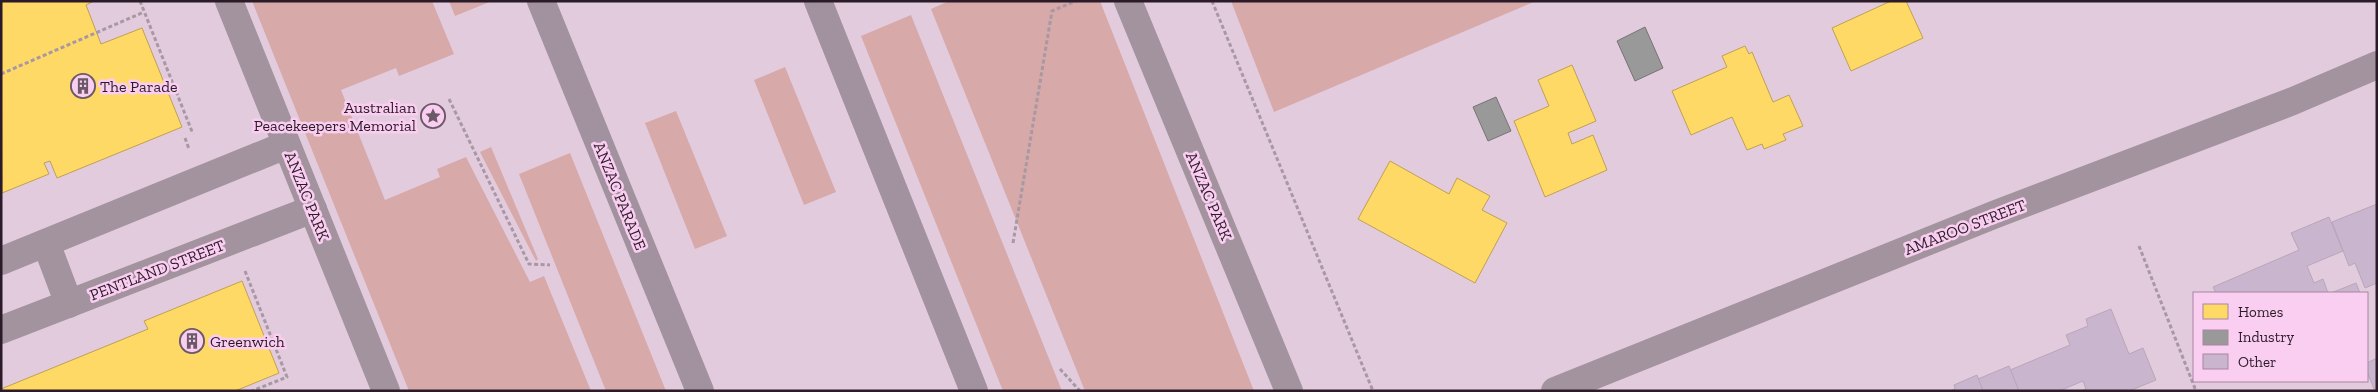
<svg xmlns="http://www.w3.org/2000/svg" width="2378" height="392" viewBox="0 0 2378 392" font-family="'Zilla Slab',serif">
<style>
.green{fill:#d7a9a9}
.homes{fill:#ffd966;stroke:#bfa053}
.industry{fill:#999;stroke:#787377}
.building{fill:#c9b5cd;stroke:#b7a7b8}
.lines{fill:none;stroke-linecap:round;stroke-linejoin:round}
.path{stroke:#a798a4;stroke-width:3;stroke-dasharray:4 2.5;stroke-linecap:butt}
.street{stroke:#a2939e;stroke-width:28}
.secondary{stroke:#a2919f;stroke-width:28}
.labels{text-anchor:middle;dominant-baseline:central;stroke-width:5;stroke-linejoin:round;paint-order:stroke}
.poi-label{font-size:16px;fill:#2b1b28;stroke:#facef1;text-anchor:start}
.street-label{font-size:16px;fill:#2b1b28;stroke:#facef1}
</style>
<rect width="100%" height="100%" fill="#e3cbde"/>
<g class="green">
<path d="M 252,1 L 432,1 L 454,54 L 399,76 L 396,68 L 341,90 L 385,200 L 440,177 L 437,169 L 466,157 L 530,282 L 544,276 L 591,391 L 409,391 Z"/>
<path d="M 449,1 L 492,1 L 455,16 Z"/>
<path d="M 949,1 L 1100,1 L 1254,391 L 1085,391 L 931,9 Z"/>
<path d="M 1231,1 L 1536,1 L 1274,112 Z"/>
<path d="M 911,15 L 1062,391 L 1003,391 L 861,36 Z"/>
<path d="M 785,67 L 836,192 L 804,205 L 754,80 Z"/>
<path d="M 676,111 L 727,236 L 695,249 L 645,123 Z"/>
<path d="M 491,147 L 538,259 L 536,261 L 480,152 Z"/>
<path d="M 570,153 L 666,391 L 606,391 L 519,174 Z"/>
</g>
<g class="homes">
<path d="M 1,1 L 94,1 L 86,5 L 101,44 L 142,28 L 182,127 L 57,178 L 50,161 L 44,163 L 49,174 L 2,193 Z"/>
<path d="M 1891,1 L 1906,1 L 1923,38 L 1851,71 L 1832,28 Z"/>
<path d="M 1745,46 L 1749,54 L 1752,52 L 1773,102 L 1789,95 L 1803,126 L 1783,134 L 1786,140 L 1764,149 L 1762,144 L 1747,150 L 1732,117 L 1691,135 L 1672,91 L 1727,67 L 1722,56 Z"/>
<path d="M 1572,65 L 1596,121 L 1568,133 L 1572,144 L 1593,135 L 1607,170 L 1545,197 L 1514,121 L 1549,106 L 1538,80 Z"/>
<path d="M 1390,161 L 1449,194 L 1457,178 L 1490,196 L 1482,210 L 1507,223 L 1475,283 L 1358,219 Z"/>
<path d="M 242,281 L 279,373 L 235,391 L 1,391 L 1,389 L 148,329 L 144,321 Z"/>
</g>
<g class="industry">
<path d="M 1645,27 L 1663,68 L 1635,81 L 1617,41 Z"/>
<path d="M 1496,97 L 1511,131 L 1488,141 L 1473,107 Z"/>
</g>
<g class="building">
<path d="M 2377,204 L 2377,283 L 2365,288 L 2355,263 L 2349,266 L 2332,222 Z"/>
<path d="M 2329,217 L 2343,251 L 2307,266 L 2314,283 L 2323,279 L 2328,293 L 2216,293 L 2213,287 L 2299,250 L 2291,233 Z"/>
<path d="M 2356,283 L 2360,293 L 2331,293 Z"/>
<path d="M 2111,309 L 2129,354 L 2143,348 L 2156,380 L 2129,391 L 2081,391 L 2086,389 L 2083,381 L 2059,391 L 2019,391 L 2010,370 L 2070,345 L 2066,335 L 2088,326 L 2086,319 Z"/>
<path d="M 2377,358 L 2377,391 L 2375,391 L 2367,372 L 2367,363 Z"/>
<path d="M 2009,366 L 2019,391 L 1983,391 L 1978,379 Z"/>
<path d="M 1977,375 L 1983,391 L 1950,391 L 1955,389 L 1954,385 Z"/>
</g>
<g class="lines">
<g class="path">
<path d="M 140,1 L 193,134"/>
<path d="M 1212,1 L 1373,391"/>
<path d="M 1,74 L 144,12"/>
<path d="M 449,99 L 529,264 L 550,265"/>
<path d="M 185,138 L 189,149"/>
<path d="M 1013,243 L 1052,11 L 1076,1"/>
<path d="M 2139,246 L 2196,391"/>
<path d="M 245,271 L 287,377 L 252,391"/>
<path d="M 1060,369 L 1080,391"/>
</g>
<g class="street">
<path d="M 229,1 L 386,391"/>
<path d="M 1128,1 L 1289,391"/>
<path d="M 46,243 L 69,304"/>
<path d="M 1,261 L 286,145"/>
<path d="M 1,330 L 313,209"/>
<path d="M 1555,391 L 1996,214 L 2293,101 L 2377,65"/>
</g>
<g class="secondary">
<path d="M 541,1 L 700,391"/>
<path d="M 818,1 L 974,391"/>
</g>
</g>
<defs>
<symbol id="building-ring" viewBox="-11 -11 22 22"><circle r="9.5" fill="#facef1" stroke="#6b5968" stroke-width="1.5"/><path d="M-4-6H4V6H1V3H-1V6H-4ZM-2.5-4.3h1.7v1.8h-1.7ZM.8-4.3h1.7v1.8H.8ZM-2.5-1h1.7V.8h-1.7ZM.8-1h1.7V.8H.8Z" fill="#6b5968"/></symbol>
<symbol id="sight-ring" viewBox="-11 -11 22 22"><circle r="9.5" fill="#facef1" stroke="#6b5968" stroke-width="1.5"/><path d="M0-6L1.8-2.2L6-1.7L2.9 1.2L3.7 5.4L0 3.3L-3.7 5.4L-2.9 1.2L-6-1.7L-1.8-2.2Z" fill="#6b5968"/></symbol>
</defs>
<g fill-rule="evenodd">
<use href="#building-ring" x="69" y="72" width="28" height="28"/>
<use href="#sight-ring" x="419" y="102" width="28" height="28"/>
<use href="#building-ring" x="178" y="327" width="28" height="28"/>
</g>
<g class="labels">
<g class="poi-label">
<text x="100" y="86">The Parade</text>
<text x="416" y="107" text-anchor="end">Australian<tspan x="416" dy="18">Peacekeepers Memorial</tspan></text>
<text x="210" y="341">Greenwich</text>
</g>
<g class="street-label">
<text transform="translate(307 196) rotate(68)">ANZAC PARK</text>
<text transform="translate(620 196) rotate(68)">ANZAC PARADE</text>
<text transform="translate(1209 196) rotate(67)">ANZAC PARK</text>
<text transform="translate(1965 227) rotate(-21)">AMAROO STREET</text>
<text transform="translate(157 270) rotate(-21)">PENTLAND STREET</text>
</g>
</g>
<rect width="2378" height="392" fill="none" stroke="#2b1b28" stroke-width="5"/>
<rect x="2193" y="292" width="175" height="90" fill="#facef1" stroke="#a786a1"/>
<rect x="2203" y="304" width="25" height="15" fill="#ffd966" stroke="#a786a1"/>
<text x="2238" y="317" font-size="15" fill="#2b1b28">Homes</text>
<rect x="2203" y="330" width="25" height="15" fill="#999999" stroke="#a786a1"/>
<text x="2238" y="342" font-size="15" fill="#2b1b28">Industry</text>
<rect x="2203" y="354" width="25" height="15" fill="#c9b5cd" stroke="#a786a1"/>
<text x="2238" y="367" font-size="15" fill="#2b1b28">Other</text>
</svg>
